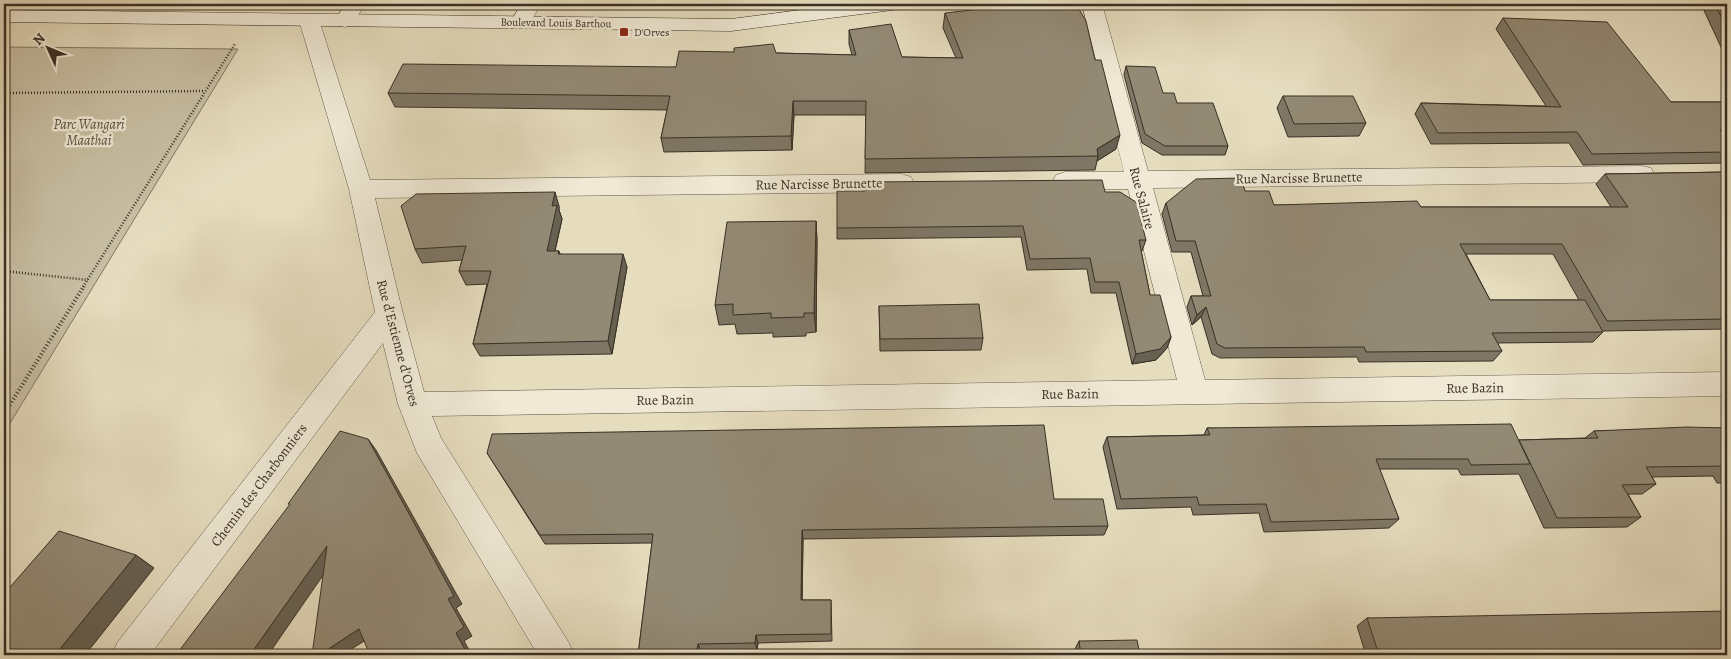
<svg xmlns="http://www.w3.org/2000/svg" width="1731" height="659" viewBox="0 0 1731 659" font-family="Alegreya,serif">
<style>
.green{fill:#c9c0a5;stroke:#827865}
.lines{fill:none;stroke-linecap:round;stroke-linejoin:round}
.street-casing{stroke:#655b4c;stroke-width:1}
.secondary-casing{stroke:#3a3025;stroke-width:1}
.path-far1{stroke:#3a3025;stroke-width:2.5;stroke-dasharray:1 2;stroke-linecap:butt}
.path{stroke:#3a3025;stroke-width:4;stroke-dasharray:1 2.5;stroke-linecap:butt}
.street{fill:#efe9d5;fill-rule:evenodd}
.secondary{fill:#efe9d5;fill-rule:evenodd}
.wall{fill:#7e7765;stroke:#3a3025;fill-rule:evenodd}
.shaded-wall{fill:#676152;stroke:#3a3025}
.building{fill:#938a75;stroke:#3a3025}
.poi-dot{fill:#8f2418;stroke:#efe9d5;stroke-width:2}
.labels{text-anchor:middle;dominant-baseline:central;stroke-width:5;stroke-linejoin:round;paint-order:stroke}
.far-street-label{font-size:11px;fill:#3a3025;stroke:#efe9d5}
.far-poi-label{font-size:11px;fill:#3a3025;stroke:#efe9d5;text-anchor:start}
.park-label{font-size:14px;font-style:italic;fill:#574d3f;stroke:#efe9d5}
.street-label{font-size:14px;fill:#3a3025;stroke:#efe9d5}
</style>
<rect width="100%" height="100%" fill="#e6ddbf"/>
<filter id="stains"><feTurbulence type="fractalNoise" baseFrequency=".004" numOctaves="4"/><feColorMatrix values="0 0 0 0 .2 0 0 0 0 .09 0 0 0 0 .02 0 0 0 .5 -.17"/></filter>
<radialGradient id="worn" r=".72"><stop offset=".6" stop-color="#630" stop-opacity="0"/><stop offset="1" stop-color="#630" stop-opacity=".3"/></radialGradient>
<path class="green" d="M 4,47 L 238,49 L 4,433 Z"/>
<g class="lines">
<defs>
<g id="street">
<path d="M 345,4 L 365,4 L 352,25 L 345,27 L 338,25 L 335,21 Z"/>
<path d="M 521,4 L 541,4 L 528,26 L 521,28 L 514,26 L 511,22 Z"/>
<path d="M 1082,4 L 1102,4 L 1148,171 L 1642,166 L 1651,168 L 1654,174 L 1651,180 L 1642,182 L 1153,188 L 1205,380 L 1727,372 L 1727,396 L 432,416 L 441,438 L 569,643 L 574,655 L 538,655 L 417,453 L 398,404 L 383,343 L 150,655 L 112,655 L 117,643 L 375,312 L 349,189 L 299,20 L 302,16 L 309,14 L 316,16 L 319,20 L 370,180 L 902,174 L 911,177 L 914,183 L 911,189 L 902,192 L 375,198 L 403,314 L 424,392 L 1177,380 L 1128,189 L 1065,190 L 1056,187 L 1053,181 L 1056,175 L 1065,172 L 1124,172 Z"/>
</g>
<path id="secondary" d="M 846,4 L 902,4 L 899,8 L 892,10 L 731,31 L 4,22 L 4,10 L 731,19 Z"/>
</defs>
<use href="#street" class="street-casing"/>
<use href="#secondary" class="secondary-casing"/>
<g class="path-far1">
<path d="M 4,93 L 205,91"/>
<path d="M 4,271 L 88,280"/>
<path d="M 83,287 L 235,44"/>
</g>
<path class="path" d="M 4,414 L 84,286"/>
<use href="#street" class="street"/>
<use href="#secondary" class="secondary"/>
</g>
<g class="wall">
<path d="M 1701,4 L 1727,4 L 1727,60 Z"/>
<path d="M 945,13 L 1116,149 L 1097,161 L 1095,170 L 865,173 L 866,115 L 794,115 L 792,150 L 664,152 L 661,138 L 667,110 L 395,107 L 388,93 L 676,67 L 776,53 L 852,55 L 849,44 L 849,30 L 902,57 L 956,58 L 943,28 Z"/>
<path d="M 1503,18 L 1671,102 L 1727,102 L 1727,163 L 1583,165 L 1569,143 L 1431,144 L 1415,114 L 1421,103 L 1546,106 L 1496,29 Z"/>
<path d="M 1126,66 L 1177,103 L 1228,146 L 1225,155 L 1162,155 L 1142,143 L 1124,75 Z"/>
<path d="M 1283,96 L 1366,123 L 1359,136 L 1288,137 L 1277,108 Z"/>
<path d="M 1727,172 L 1727,329 L 1602,331 L 1603,332 L 1593,342 L 1497,343 L 1502,351 L 1493,361 L 1359,362 L 1357,357 L 1220,358 L 1212,354 L 1201,317 L 1192,325 L 1187,307 L 1191,296 L 1203,296 L 1191,252 L 1172,252 L 1162,214 L 1166,203 L 1245,191 L 1274,205 L 1421,207 L 1611,207 L 1596,184 L 1605,174 ZM 1466,254 L 1553,254 L 1579,300 L 1490,300 Z"/>
<path d="M 1105,192 L 1146,240 L 1142,251 L 1141,251 L 1150,295 L 1171,337 L 1167,348 L 1156,360 L 1132,364 L 1116,293 L 1091,293 L 1087,269 L 1027,270 L 1021,237 L 837,239 L 837,228 Z"/>
<path d="M 559,206 L 559,210 L 562,219 L 555,251 L 559,251 L 560,254 L 627,267 L 612,354 L 480,356 L 473,344 L 487,284 L 466,285 L 459,271 L 462,260 L 422,263 L 415,249 Z"/>
<path d="M 816,221 L 817,241 L 816,332 L 806,333 L 806,336 L 773,337 L 773,333 L 737,334 L 735,324 L 719,325 L 715,305 Z"/>
<path d="M 879,306 L 983,338 L 981,350 L 880,351 Z"/>
<path d="M 1207,428 L 1519,440 L 1585,438 L 1594,431 L 1727,428 L 1727,483 L 1717,483 L 1713,476 L 1652,477 L 1656,484 L 1642,494 L 1628,494 L 1641,517 L 1627,527 L 1544,528 L 1519,474 L 1461,475 L 1458,469 L 1379,469 L 1399,519 L 1389,528 L 1264,532 L 1259,513 L 1193,515 L 1191,507 L 1117,509 L 1103,447 L 1107,437 L 1204,435 Z"/>
<path d="M 487,453 L 1054,499 L 1108,526 L 1104,535 L 803,539 L 802,600 L 831,600 L 832,641 L 758,643 L 757,650 L 701,651 L 700,655 L 638,655 L 652,543 L 545,544 Z"/>
<path d="M 1367,618 L 1727,655 L 1366,655 L 1357,626 Z"/>
<path d="M 1079,641 L 1140,655 L 1076,655 L 1075,649 Z"/>
</g>
<g class="shaded-wall">
<path d="M 793,101 L 794,115 L 792,150 L 791,136 Z"/>
<path d="M 1120,135 L 1116,149 L 1097,161 L 1098,156 L 1097,149 Z"/>
<path d="M 555,192 L 559,206 L 559,210 L 562,219 L 552,264 L 547,251 L 552,206 Z"/>
<path d="M 816,221 L 817,241 L 816,332 L 814,313 Z"/>
<path d="M 623,254 L 627,267 L 612,354 L 608,341 Z"/>
<path d="M 1206,307 L 1201,317 L 1192,325 L 1197,315 Z"/>
<path d="M 1171,337 L 1167,348 L 1156,360 L 1132,364 L 1136,354 Z"/>
<path d="M 368,439 L 376,450 L 462,604 L 456,608 L 472,636 L 464,641 L 472,655 L 468,655 L 456,633 L 448,599 Z"/>
<path d="M 802,530 L 803,539 L 802,608 L 801,600 Z"/>
<path d="M 327,546 L 337,555 L 268,655 L 250,655 Z"/>
<path d="M 136,555 L 154,568 L 85,655 L 55,655 Z"/>
<path d="M 359,629 L 369,638 L 342,655 L 319,655 Z"/>
<path d="M 756,635 L 758,643 L 757,650 L 755,643 Z"/>
<path d="M 698,644 L 701,651 L 700,655 L 696,655 Z"/>
</g>
<g class="building">
<path d="M 1024,4 L 1076,4 L 1086,21 L 1095,60 L 1101,60 L 1120,135 L 1097,149 L 1098,156 L 865,159 L 866,101 L 793,101 L 791,136 L 661,138 L 670,96 L 388,93 L 403,64 L 676,67 L 679,51 L 734,52 L 734,48 L 773,44 L 776,53 L 856,55 L 849,30 L 891,24 L 902,57 L 963,58 L 945,13 Z"/>
<path d="M 1715,4 L 1727,4 L 1727,29 Z"/>
<path d="M 1503,18 L 1607,22 L 1671,102 L 1727,102 L 1727,130 L 1720,130 L 1727,138 L 1727,152 L 1592,154 L 1577,132 L 1438,133 L 1421,103 L 1561,107 Z"/>
<path d="M 1126,66 L 1155,67 L 1163,93 L 1174,93 L 1177,103 L 1213,103 L 1228,146 L 1165,146 L 1145,134 Z"/>
<path d="M 1283,96 L 1353,96 L 1366,123 L 1294,124 Z"/>
<path d="M 1727,172 L 1727,319 L 1607,321 L 1562,244 L 1460,244 L 1490,300 L 1585,300 L 1603,332 L 1492,333 L 1502,351 L 1366,352 L 1364,347 L 1225,348 L 1217,344 L 1206,307 L 1197,315 L 1191,296 L 1211,296 L 1195,241 L 1176,241 L 1166,203 L 1196,179 L 1241,178 L 1245,191 L 1269,191 L 1274,205 L 1417,201 L 1421,207 L 1628,207 L 1605,174 Z"/>
<path d="M 1102,180 L 1105,192 L 1120,192 L 1136,202 L 1146,240 L 1139,240 L 1150,295 L 1160,295 L 1171,337 L 1160,349 L 1136,354 L 1119,282 L 1095,282 L 1090,258 L 1030,259 L 1023,226 L 837,228 L 837,191 L 865,191 L 865,182 Z"/>
<path d="M 555,192 L 552,206 L 557,205 L 547,251 L 559,251 L 558,254 L 623,254 L 608,341 L 473,344 L 491,271 L 459,271 L 466,246 L 415,249 L 401,206 L 416,194 Z"/>
<path d="M 816,221 L 814,313 L 804,313 L 804,317 L 771,318 L 771,313 L 733,315 L 733,304 L 715,305 L 727,222 Z"/>
<path d="M 979,304 L 983,338 L 880,339 L 879,306 Z"/>
<path d="M 1511,424 L 1530,464 L 1471,465 L 1468,459 L 1376,459 L 1399,519 L 1271,522 L 1266,504 L 1199,505 L 1197,497 L 1121,499 L 1107,437 L 1210,435 L 1207,428 Z"/>
<path d="M 1044,425 L 1054,499 L 1103,499 L 1108,526 L 802,530 L 801,600 L 831,600 L 831,634 L 756,635 L 755,643 L 698,644 L 696,655 L 638,655 L 653,534 L 540,535 L 487,453 L 492,434 Z"/>
<path d="M 1687,427 L 1727,428 L 1727,466 L 1646,467 L 1656,484 L 1622,485 L 1641,517 L 1557,518 L 1519,440 L 1598,438 L 1594,431 Z"/>
<path d="M 340,431 L 368,439 L 454,596 L 448,599 L 464,627 L 456,633 L 468,655 L 370,655 L 359,629 L 319,655 L 312,655 L 327,546 L 250,655 L 176,655 L 290,504 L 288,504 Z"/>
<path d="M 59,531 L 136,555 L 55,655 L 4,655 L 4,594 Z"/>
<path d="M 1727,611 L 1727,655 L 1379,655 L 1367,618 Z"/>
<path d="M 1137,640 L 1140,655 L 1081,655 L 1079,641 Z"/>
</g>
<rect class="poi-dot" x="619" y="27" width="10" height="10" rx="2.5"/>
<g class="labels">
<g class="far-street-label">
<text transform="translate(556 23) rotate(1)">Boulevard Louis Barthou</text>
</g>
<g class="far-poi-label">
<text x="634" y="32">D'Orves</text>
</g>
<g class="park-label">
<text x="89" y="124">Parc Wangari<tspan x="89" dy="16">Maathai</tspan></text>
</g>
<g class="street-label">
<text transform="translate(1299 178) rotate(-1)">Rue Narcisse Brunette</text>
<text transform="translate(819 184) rotate(-1)">Rue Narcisse Brunette</text>
<text transform="translate(1142 198) rotate(75)">Rue Salaire</text>
<text transform="translate(398 343) rotate(75)">Rue d'Estienne d'Orves</text>
<text transform="translate(1475 388) rotate(-1)">Rue Bazin</text>
<text transform="translate(1070 394) rotate(-1)">Rue Bazin</text>
<text transform="translate(665 400) rotate(-1)">Rue Bazin</text>
<text transform="translate(259 485) rotate(-53)">Chemin des Charbonniers</text>
</g>
</g>
<rect width="1731" height="659" fill="none" stroke="#e6ddbf" stroke-width="20"/>
<rect x="5" y="5" width="1721" height="649" fill="none" stroke="#3a3025" stroke-width="2.5"/>
<rect x="10" y="10" width="1711" height="639" fill="none" stroke="#3a3025"/>
<g transform="translate(48 48) rotate(314)" stroke="#efe9d5" stroke-width="4" paint-order="stroke">
<path d="M0-4L9 19L0 12L-9 19Z" fill="#3a3025"/>
<text y="-8" font-size="14" font-weight="bold" text-anchor="middle" fill="#3a3025">N</text>
</g>
<rect width="100%" height="100%" filter="url(#stains)"/>
<rect width="100%" height="100%" fill="url(#worn)"/>
</svg>
